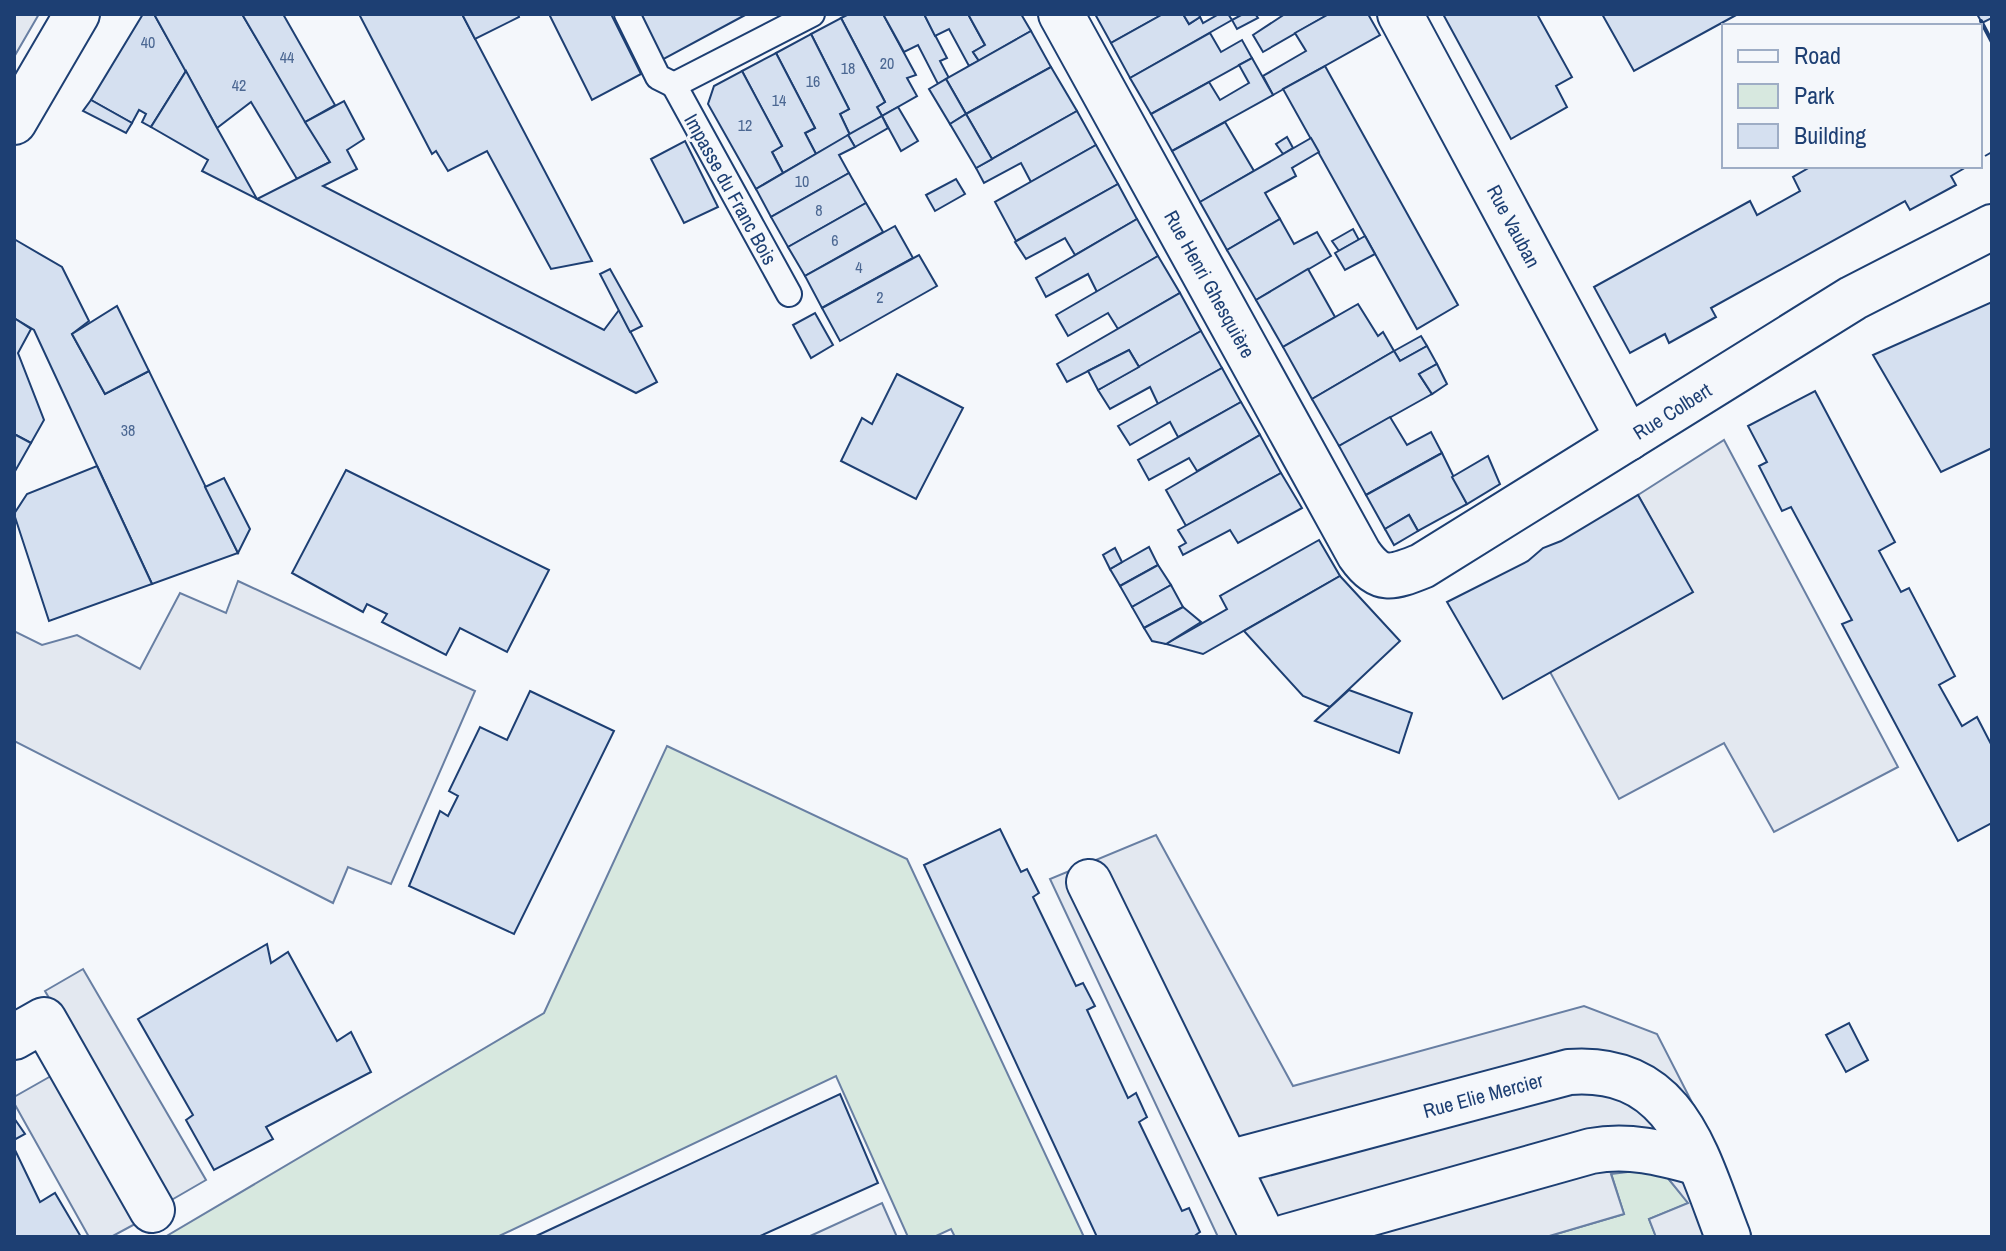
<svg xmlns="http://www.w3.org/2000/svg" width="2006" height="1251" viewBox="0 0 2006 1251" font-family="'Archivo Narrow',sans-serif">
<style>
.green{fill:#d7e8df;stroke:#687fa3;stroke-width:2}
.parking{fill:#e3e8f0;stroke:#687fa3;stroke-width:2}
.building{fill:#d5e0f0;stroke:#1d3f73;stroke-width:2}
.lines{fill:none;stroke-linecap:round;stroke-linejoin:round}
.lane-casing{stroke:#1d3f73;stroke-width:28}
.street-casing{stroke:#1d3f73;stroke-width:48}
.secondary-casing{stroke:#1d3f73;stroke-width:48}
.lane{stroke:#f4f7fb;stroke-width:24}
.street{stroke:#f4f7fb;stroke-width:44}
.secondary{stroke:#f4f7fb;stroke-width:44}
.fence{stroke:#1d3f73;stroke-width:2;stroke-dasharray:10 4;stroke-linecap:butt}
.wall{stroke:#1d3f73;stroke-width:4}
.labels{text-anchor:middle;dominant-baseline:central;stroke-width:6;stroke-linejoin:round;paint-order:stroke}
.number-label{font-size:16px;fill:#4b6792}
.street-label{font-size:20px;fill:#1d3f73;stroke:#f4f7fb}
</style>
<rect width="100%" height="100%" fill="#f4f7fb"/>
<g class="green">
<path d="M 667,746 L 907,859 L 1084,1237 L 955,1237 L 951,1229 L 934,1237 L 908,1237 L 836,1076 L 497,1237 L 165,1237 L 544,1013 Z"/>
<path d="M 1636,1171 L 1667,1177 L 1689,1203 L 1649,1219 L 1656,1237 L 1546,1237 L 1624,1214 L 1611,1173 Z"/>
</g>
<g class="parking">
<path d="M 14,14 L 39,14 L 14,57 Z"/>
<path d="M 1724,440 L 1898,767 L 1774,832 L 1724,743 L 1619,799 L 1550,672 L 1692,592 L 1638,495 Z"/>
<path d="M 238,581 L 475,691 L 391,884 L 348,867 L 333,903 L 14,741 L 14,631 L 42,645 L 77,635 L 140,669 L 180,593 L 226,613 Z"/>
<path d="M 1156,835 L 1293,1086 L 1584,1006 L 1657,1034 L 1722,1161 L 1752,1237 L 1656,1237 L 1649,1219 L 1688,1203 L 1667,1177 L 1636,1171 L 1611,1174 L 1624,1214 L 1546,1237 L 1218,1237 L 1050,879 Z"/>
<path d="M 83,969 L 206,1180 L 168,1202 L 45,991 Z"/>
<path d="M 51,1076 L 135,1224 L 111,1237 L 89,1237 L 14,1103 L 14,1097 Z"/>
<path d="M 882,1203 L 897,1237 L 808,1237 Z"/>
</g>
<g class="building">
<path d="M 143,14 L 154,14 L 186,71 L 151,127 L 142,122 L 146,114 L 139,110 L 132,123 L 91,100 Z"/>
<path d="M 154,14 L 242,14 L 330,162 L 297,179 L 251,102 L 217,128 Z"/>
<path d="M 242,14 L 283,14 L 335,105 L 305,122 Z"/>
<path d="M 359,14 L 462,14 L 592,261 L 551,269 L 487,151 L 448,171 L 436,151 L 432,154 Z"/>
<path d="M 462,14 L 518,14 L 519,17 L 475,39 Z"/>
<path d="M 549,14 L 611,14 L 641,74 L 592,100 Z"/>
<path d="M 636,14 L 747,14 L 660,61 Z"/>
<path d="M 849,14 L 883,14 L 916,75 L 907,78 L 917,96 L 882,116 L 877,107 L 885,102 L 841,18 Z"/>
<path d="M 883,14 L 924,14 L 947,58 L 940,61 L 949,78 L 938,84 L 918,45 L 904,52 Z"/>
<path d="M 924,14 L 968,14 L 985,45 L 973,52 L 979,61 L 969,66 L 949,29 L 935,36 Z"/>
<path d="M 968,14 L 1021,14 L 1031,31 L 979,61 L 973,52 L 985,45 Z"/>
<path d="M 1095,14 L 1163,14 L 1111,43 Z"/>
<path d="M 1163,14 L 1183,14 L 1189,24 L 1200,17 L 1203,23 L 1219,14 L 1228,14 L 1232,20 L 1130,78 L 1111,43 Z"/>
<path d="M 1183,14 L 1198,14 L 1200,17 L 1189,24 Z"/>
<path d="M 1243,14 L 1255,14 L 1258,18 L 1237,29 L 1232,20 Z"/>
<path d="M 1285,14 L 1329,14 L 1263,52 L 1253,35 Z"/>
<path d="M 1329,14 L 1368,14 L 1380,35 L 1273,95 L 1263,76 L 1306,51 L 1295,33 Z"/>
<path d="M 1443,14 L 1537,14 L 1572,77 L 1556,86 L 1567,107 L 1511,139 Z"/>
<path d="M 1602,14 L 1738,14 L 1634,71 Z"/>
<path d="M 1977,14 L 1992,14 L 1992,18 L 1982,23 Z"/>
<path d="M 841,18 L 885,102 L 877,107 L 882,116 L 850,135 L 840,114 L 849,109 L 811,34 Z"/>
<path d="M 1031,31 L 1051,67 L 966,114 L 946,79 Z"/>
<path d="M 1210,33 L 1221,52 L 1242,40 L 1252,58 L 1151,114 L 1130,78 Z"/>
<path d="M 811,34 L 849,109 L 840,114 L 850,135 L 816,154 L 805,133 L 815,128 L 776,53 Z"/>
<path d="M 776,53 L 815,128 L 805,133 L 816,154 L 783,173 L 772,152 L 782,146 L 742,71 Z"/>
<path d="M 1252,58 L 1273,95 L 1172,151 L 1151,114 L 1209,82 L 1220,100 L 1249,83 L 1239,65 Z"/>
<path d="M 1325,66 L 1458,305 L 1417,329 L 1283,89 Z"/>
<path d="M 1051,67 L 1077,111 L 992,159 L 966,114 Z"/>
<path d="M 186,71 L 217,128 L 257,199 L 202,171 L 208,160 L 151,127 Z"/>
<path d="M 742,71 L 782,146 L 772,152 L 783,173 L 756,189 L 708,104 L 714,86 Z"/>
<path d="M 946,79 L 966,114 L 950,124 L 929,89 Z"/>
<path d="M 91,100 L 132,123 L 126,133 L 83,111 Z"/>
<path d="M 344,101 L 364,139 L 347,150 L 357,169 L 323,186 L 604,330 L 619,310 L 657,382 L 636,393 L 257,199 L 330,162 L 305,122 Z"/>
<path d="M 898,107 L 918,141 L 901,151 L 882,116 Z"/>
<path d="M 1077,111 L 1096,145 L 1031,182 L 1021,163 L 984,183 L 976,168 Z"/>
<path d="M 966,114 L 992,159 L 976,168 L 950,124 Z"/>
<path d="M 882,116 L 888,128 L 855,147 L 848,135 Z"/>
<path d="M 1225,122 L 1254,171 L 1200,202 L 1172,151 Z"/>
<path d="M 848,135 L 855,147 L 839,155 L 849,173 L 771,217 L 756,189 Z"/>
<path d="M 1287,137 L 1293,148 L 1283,154 L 1276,144 Z"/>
<path d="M 1311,138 L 1319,152 L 1292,168 L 1296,176 L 1265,193 L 1280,219 L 1227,250 L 1200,202 Z"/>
<path d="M 685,141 L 718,207 L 684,223 L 651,159 Z"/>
<path d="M 1096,145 L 1118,184 L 1016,241 L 995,202 Z"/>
<path d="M 1812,166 L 1968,166 L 1951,176 L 1956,185 L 1910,210 L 1905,201 L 1711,308 L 1716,317 L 1669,343 L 1665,334 L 1630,353 L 1594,287 L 1750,201 L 1757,215 L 1800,191 L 1793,177 Z"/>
<path d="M 849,173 L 866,203 L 788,247 L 771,217 Z"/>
<path d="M 956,179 L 965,194 L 935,211 L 926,195 Z"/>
<path d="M 1118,184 L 1137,219 L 1075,255 L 1065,238 L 1026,259 L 1015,242 Z"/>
<path d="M 866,203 L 883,232 L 805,276 L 788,247 Z"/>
<path d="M 1137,219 L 1158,256 L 1097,292 L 1088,274 L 1046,297 L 1036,278 Z"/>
<path d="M 1280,219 L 1294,244 L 1317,232 L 1331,256 L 1256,300 L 1227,250 Z"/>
<path d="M 895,226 L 913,258 L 822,308 L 805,276 Z"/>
<path d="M 1353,229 L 1359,240 L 1339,251 L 1332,241 Z"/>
<path d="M 1365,236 L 1375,254 L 1345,270 L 1335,253 Z"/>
<path d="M 14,239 L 62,267 L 89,321 L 72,334 L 105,394 L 149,371 L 238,553 L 152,584 L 34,330 L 14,318 Z"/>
<path d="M 919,255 L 937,286 L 840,341 L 822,308 Z"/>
<path d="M 1158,256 L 1180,293 L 1118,329 L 1108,313 L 1068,336 L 1056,315 Z"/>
<path d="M 610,269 L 642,326 L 630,332 L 600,274 Z"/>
<path d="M 1308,269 L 1335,317 L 1283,347 L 1256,300 Z"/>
<path d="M 1180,293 L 1201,331 L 1139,367 L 1129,350 L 1067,382 L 1057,364 Z"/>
<path d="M 1992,302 L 1992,448 L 1941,472 L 1873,355 Z"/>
<path d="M 1358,304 L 1378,336 L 1383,332 L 1394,351 L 1312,399 L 1283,347 Z"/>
<path d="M 117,306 L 149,371 L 105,394 L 72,334 Z"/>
<path d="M 815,313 L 833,345 L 811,358 L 793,325 Z"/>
<path d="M 14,318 L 31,329 L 18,353 L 44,420 L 31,443 L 14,434 Z"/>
<path d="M 1201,331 L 1222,368 L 1158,404 L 1150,387 L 1110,409 L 1098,390 Z"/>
<path d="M 1421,336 L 1427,346 L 1400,361 L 1394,351 Z"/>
<path d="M 1427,346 L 1437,364 L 1419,374 L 1432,394 L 1339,446 L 1312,399 L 1394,351 L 1400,361 Z"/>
<path d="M 1129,350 L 1139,367 L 1098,390 L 1088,371 Z"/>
<path d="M 1437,364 L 1447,384 L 1432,394 L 1419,374 Z"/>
<path d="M 1222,368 L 1241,402 L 1178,437 L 1170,422 L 1130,445 L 1118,426 Z"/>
<path d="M 897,374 L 963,408 L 916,499 L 841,461 L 862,418 L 872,424 Z"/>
<path d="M 1815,391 L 1895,542 L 1879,551 L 1901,592 L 1909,588 L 1955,676 L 1939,685 L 1962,726 L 1977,717 L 1992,746 L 1992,823 L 1958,841 L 1842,624 L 1852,620 L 1840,598 L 1791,507 L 1782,511 L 1759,466 L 1767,462 L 1748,426 Z"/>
<path d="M 1241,402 L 1260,435 L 1197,471 L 1189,458 L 1149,480 L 1138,460 Z"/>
<path d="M 1390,417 L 1407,445 L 1431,432 L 1442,453 L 1366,495 L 1339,446 Z"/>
<path d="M 14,434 L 31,443 L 14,473 Z"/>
<path d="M 1260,435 L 1281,473 L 1186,526 L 1166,490 Z"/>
<path d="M 1442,453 L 1467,504 L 1418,531 L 1409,515 L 1385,529 L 1366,495 Z"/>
<path d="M 1488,456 L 1500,484 L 1467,504 L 1452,477 Z"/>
<path d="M 97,466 L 152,584 L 49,621 L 14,514 L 27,494 Z"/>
<path d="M 346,470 L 549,570 L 507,652 L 460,628 L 446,655 L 382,622 L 387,614 L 367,604 L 363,612 L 292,573 Z"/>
<path d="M 1281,473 L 1302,508 L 1238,543 L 1230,530 L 1183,555 L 1179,547 L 1186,543 L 1178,530 Z"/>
<path d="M 224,478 L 250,529 L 238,553 L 205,487 Z"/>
<path d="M 1638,495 L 1693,592 L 1503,699 L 1447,602 L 1528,561 L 1543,548 L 1561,541 Z"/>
<path d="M 1409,515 L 1418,531 L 1394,545 L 1385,529 Z"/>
<path d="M 1319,540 L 1340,576 L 1203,654 L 1166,644 L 1227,609 L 1220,596 Z"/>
<path d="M 1149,547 L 1158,565 L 1120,586 L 1110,569 Z"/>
<path d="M 1115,548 L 1122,562 L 1110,569 L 1103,555 Z"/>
<path d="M 1158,565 L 1171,585 L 1132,607 L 1120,586 Z"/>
<path d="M 1340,576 L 1400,641 L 1330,707 L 1303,696 L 1244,631 Z"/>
<path d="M 1171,585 L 1183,607 L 1144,628 L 1132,607 Z"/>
<path d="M 1183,607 L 1201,622 L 1166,644 L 1152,641 L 1144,628 Z"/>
<path d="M 1349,690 L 1412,713 L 1399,753 L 1315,721 Z"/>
<path d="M 530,691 L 614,731 L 514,934 L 409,886 L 440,811 L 448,816 L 458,796 L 449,791 L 480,727 L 507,740 Z"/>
<path d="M 1000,829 L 1021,872 L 1027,869 L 1039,893 L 1033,897 L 1076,986 L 1083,983 L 1095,1006 L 1087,1010 L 1128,1098 L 1136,1093 L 1147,1117 L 1139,1122 L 1182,1211 L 1189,1208 L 1200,1232 L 1193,1237 L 1097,1237 L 924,865 Z"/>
<path d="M 267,944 L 271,963 L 288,952 L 337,1041 L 351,1032 L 371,1072 L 266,1127 L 273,1139 L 214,1170 L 186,1120 L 193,1115 L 138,1019 Z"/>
<path d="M 1849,1023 L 1868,1060 L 1846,1072 L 1826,1035 Z"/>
<path d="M 840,1094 L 878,1183 L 758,1237 L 534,1237 Z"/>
<path d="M 14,1118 L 25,1134 L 14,1140 Z"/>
<path d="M 14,1148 L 40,1202 L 55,1193 L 81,1237 L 14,1237 Z"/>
</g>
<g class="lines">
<defs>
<g id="lane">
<path d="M 627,14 L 658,77 L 674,85"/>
<path d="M 789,294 L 674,85 L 812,14"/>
</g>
<g id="street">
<path d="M 1061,14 L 1359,554 C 1379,583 1392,578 1422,566 L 1853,298 L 1992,227"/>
<path d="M 1400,14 L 1628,438"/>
<path d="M 1089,882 L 1263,1237"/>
<path d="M 14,1037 L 44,1020 L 152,1210"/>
<path d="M 1228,1163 L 1569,1072 C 1677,1064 1696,1155 1728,1237"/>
<path d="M 1286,1237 L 1591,1151 C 1630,1144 1662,1153 1699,1163"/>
</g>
<path id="secondary" d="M 14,122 L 77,14"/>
</defs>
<use href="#lane" class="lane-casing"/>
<use href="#street" class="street-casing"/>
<use href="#secondary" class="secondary-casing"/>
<use href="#lane" class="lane"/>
<use href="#street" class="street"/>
<use href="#secondary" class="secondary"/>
<path class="fence" d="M 1985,156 L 1992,152"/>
<path class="wall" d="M 1981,21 L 1992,42"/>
</g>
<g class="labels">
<g class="number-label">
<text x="148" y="42">40</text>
<text x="287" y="57">44</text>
<text x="887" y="63">20</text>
<text x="848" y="68">18</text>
<text x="813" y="81">16</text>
<text x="239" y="85">42</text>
<text x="779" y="100">14</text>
<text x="745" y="125">12</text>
<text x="802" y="181">10</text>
<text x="819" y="210">8</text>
<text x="835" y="240">6</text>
<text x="859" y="267">4</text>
<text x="880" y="297">2</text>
<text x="128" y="430">38</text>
</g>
<g class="street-label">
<text transform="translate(731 189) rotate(61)">Impasse du Franc Bois</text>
<text transform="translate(1514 226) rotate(62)">Rue Vauban</text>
<text transform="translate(1210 284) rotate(61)">Rue Henri Ghesquière</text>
<text transform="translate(1672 411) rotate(-32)">Rue Colbert</text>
<text transform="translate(1483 1095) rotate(-15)">Rue Elie Mercier</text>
</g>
</g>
<rect width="2006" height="1251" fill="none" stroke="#1d3f73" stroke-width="32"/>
<rect x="1722" y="24" width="260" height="144" fill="#f4f7fb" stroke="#9eadc5" stroke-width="2"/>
<rect x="1738" y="50" width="40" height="12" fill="#f4f7fb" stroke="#9eadc5" stroke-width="2"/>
<text x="1794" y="64" font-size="24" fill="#1d3f73">Road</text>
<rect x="1738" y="84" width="40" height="24" fill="#d7e8df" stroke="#9eadc5" stroke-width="2"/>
<text x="1794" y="104" font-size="24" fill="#1d3f73">Park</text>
<rect x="1738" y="124" width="40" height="24" fill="#d5e0f0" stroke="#9eadc5" stroke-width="2"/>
<text x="1794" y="144" font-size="24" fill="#1d3f73">Building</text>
</svg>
